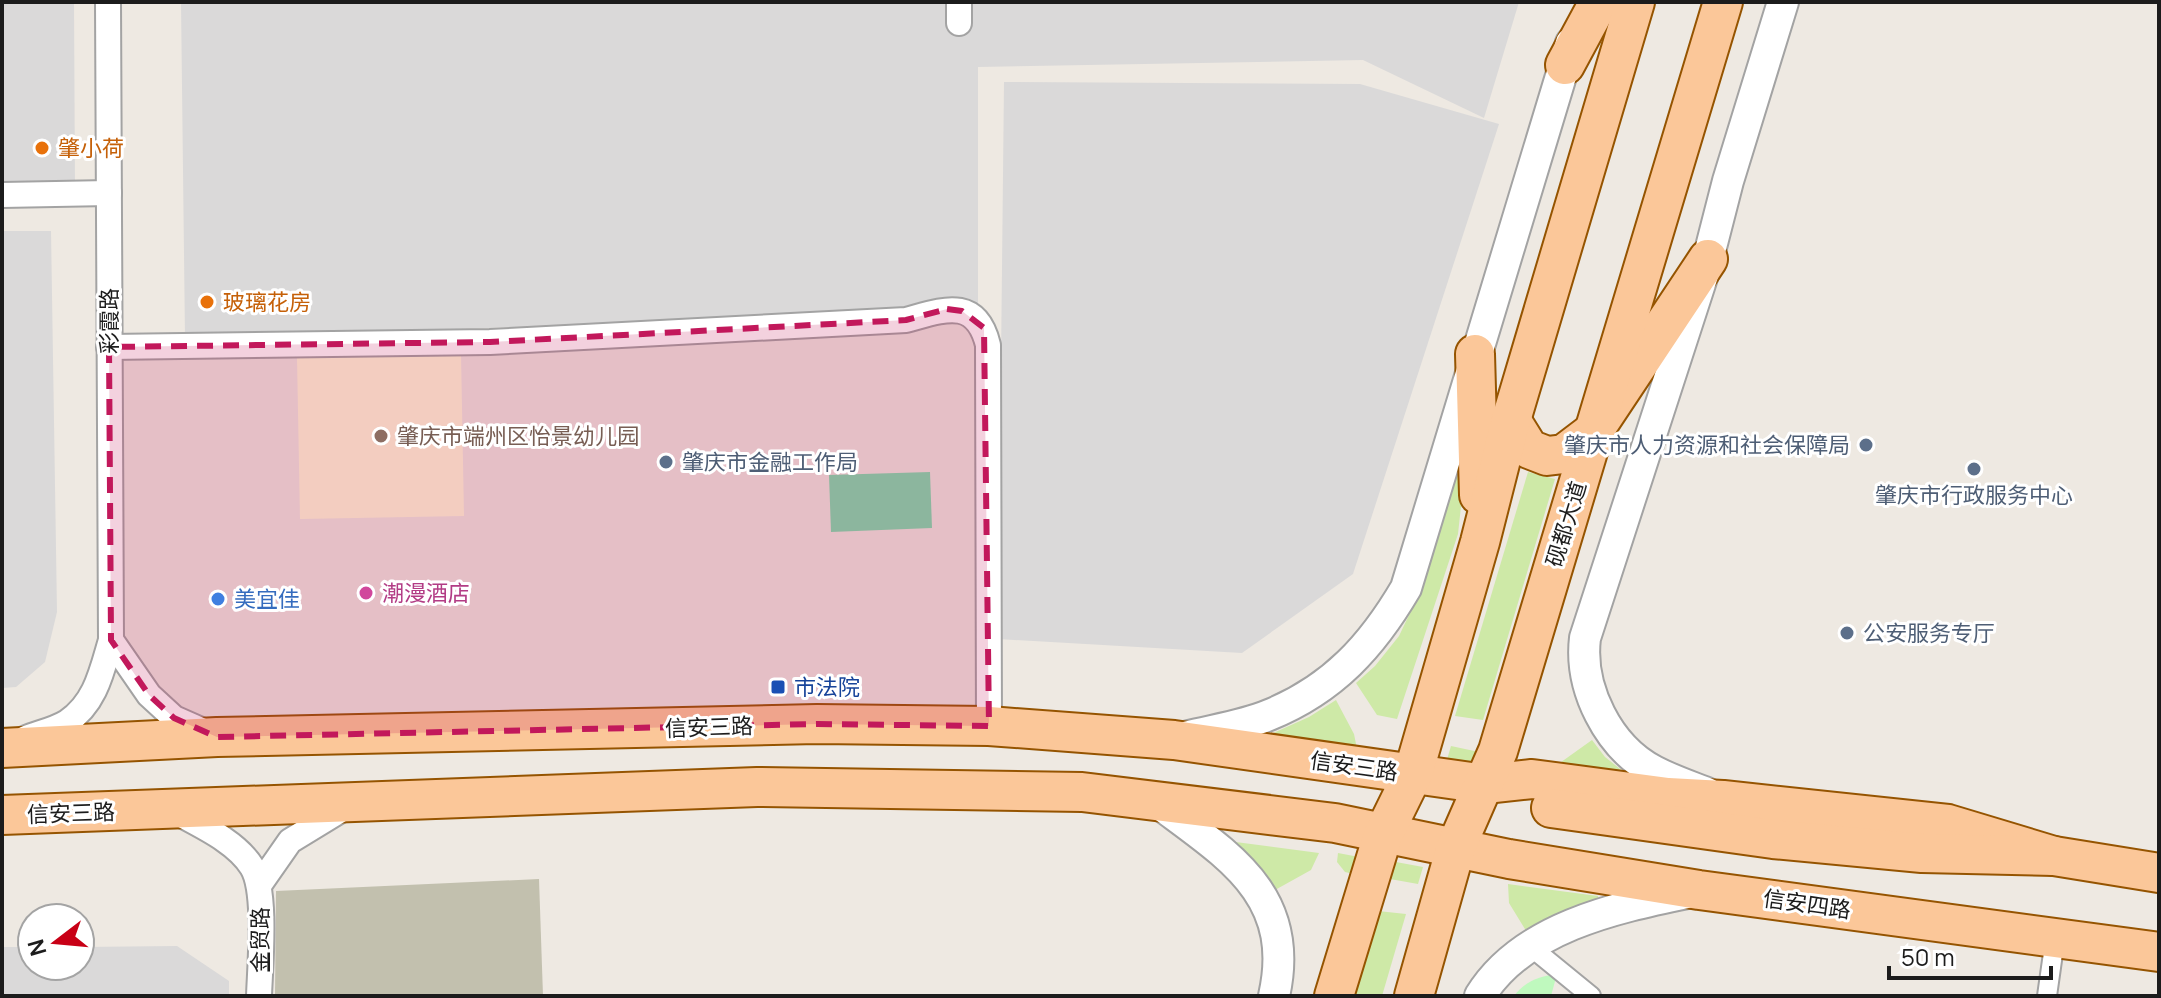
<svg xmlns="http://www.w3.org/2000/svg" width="2161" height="998" viewBox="0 0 2161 998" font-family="Manrope,'Noto Sans SC',sans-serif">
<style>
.residential{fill:#dad9d9}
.education{fill:#fffbda}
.construction{fill:#c2c0ae}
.grass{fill:#cee9a7}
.park{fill:#bff9be}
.pitch{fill:#7fdeaf}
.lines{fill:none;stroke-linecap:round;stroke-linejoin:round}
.pedestrian-casing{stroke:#a3a3a3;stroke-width:22}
.minor-casing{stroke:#a3a3a3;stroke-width:28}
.tertiary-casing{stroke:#a3a3a3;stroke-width:34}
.primary-casing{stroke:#955400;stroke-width:42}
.pedestrian{stroke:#fff;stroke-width:18}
.minor{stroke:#fff;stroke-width:24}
.tertiary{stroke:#fff;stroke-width:30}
.primary{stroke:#fbc799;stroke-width:38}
.marked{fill:#c2185b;fill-opacity:0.2;stroke:#c2185b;stroke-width:6;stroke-dasharray:16 10;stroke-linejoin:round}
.food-dot{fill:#e8710a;stroke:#fff;stroke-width:3}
.education-dot{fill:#8d6e63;stroke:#fff;stroke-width:3}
.service-dot{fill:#5c6f8a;stroke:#fff;stroke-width:3}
.hotel-dot{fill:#d1479c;stroke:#fff;stroke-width:3}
.shop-dot{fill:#3f7fe0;stroke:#fff;stroke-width:3}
.transit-dot{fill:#1a4fb4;stroke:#fff;stroke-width:3}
.labels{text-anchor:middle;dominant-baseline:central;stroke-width:6;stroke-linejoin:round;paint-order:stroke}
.food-label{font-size:22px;fill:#c56008;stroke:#fff;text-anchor:start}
.street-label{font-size:22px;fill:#1c1c1c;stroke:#fff}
.education-label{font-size:22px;fill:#785e54;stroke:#fff;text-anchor:start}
.service-label{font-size:22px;fill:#4e5e75;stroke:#fff;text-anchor:start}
.hotel-label{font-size:22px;fill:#b23c85;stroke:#fff;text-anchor:start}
.shop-label{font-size:22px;fill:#366cbe;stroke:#fff;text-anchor:start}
.transit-label{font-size:22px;fill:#164399;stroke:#fff;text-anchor:start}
</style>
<rect width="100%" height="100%" fill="#eee9e2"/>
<g class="residential">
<path d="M 2,2 L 74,2 L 75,191 L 2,191 Z"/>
<path d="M 181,2 L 1519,2 L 1484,118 L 1363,60 L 978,67 L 978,312 L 185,338 Z"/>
<path d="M 1004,82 L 1360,84 L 1499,124 L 1353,574 L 1242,653 L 998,639 Z"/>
<path d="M 2,231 L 51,231 L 57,612 L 45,662 L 16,687 L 2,688 Z"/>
<path d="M 177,946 L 229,981 L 229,996 L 2,996 L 2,947 L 32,947 L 32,966 L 80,966 L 80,947 Z"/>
</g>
<path class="education" d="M 461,354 L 464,516 L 300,519 L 297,357 Z"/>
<path class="construction" d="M 539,879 L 543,996 L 275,996 L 276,891 Z"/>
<g class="grass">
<path d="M 1463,450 L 1467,451 L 1458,534 L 1397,719 L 1377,715 L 1356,683 L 1375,666 L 1399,636 L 1418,596 Z"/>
<path d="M 1528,472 L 1555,479 L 1483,720 L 1455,716 Z"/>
<path d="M 1336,700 L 1354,734 L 1357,749 L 1262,738 L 1309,717 Z"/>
<path d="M 1592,740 L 1605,757 L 1644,788 L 1557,765 Z"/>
<path d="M 1451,746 L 1479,752 L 1473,768 L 1446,763 Z"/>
<path d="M 1228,841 L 1319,853 L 1311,870 L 1275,890 L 1250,858 Z"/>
<path d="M 1338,853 L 1359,857 L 1354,874 L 1345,872 L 1337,862 Z"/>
<path d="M 1396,862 L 1423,867 L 1418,884 L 1390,879 Z"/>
<path d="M 1508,884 L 1598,896 L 1598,901 L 1563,912 L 1528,934 L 1509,903 Z"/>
<path d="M 1378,911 L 1406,914 L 1382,996 L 1351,996 Z"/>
</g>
<path class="park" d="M 1557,974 L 1551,996 L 1514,996 C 1525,981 1540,976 1557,974 Z"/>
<path class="pitch" d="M 930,472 L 932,528 L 831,532 L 829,475 Z"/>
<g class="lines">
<defs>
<g id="pedestrian">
<path d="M 1531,947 L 1591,996"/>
<path d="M 2047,996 L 2055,939"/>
</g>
<g id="minor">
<path d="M 959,2 L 959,23"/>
<path d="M 2,195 L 109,193"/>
<path d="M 109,347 L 490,342 L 906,320 C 943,310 976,296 988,345 L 989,726"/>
<path d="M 111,640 L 149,695 L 174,718 L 208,733"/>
<path d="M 26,738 C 39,733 56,729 67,722 C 96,703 102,670 111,640 L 108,2"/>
<path d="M 172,810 C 199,825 236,841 252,867 C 267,891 260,966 259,996"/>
<path d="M 260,884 L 290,841 L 349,805"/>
</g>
<g id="tertiary">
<path d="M 1185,737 C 1212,730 1243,726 1269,715 C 1333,689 1372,646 1406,588 L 1571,43"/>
<path d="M 1707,793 C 1689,786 1671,780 1654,771 C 1608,747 1579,688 1585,638 L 1708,259 L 1728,181 L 1783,2"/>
<path d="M 1157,802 C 1227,855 1297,894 1274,996"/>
<path d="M 1480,996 C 1522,928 1614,908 1687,893"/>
</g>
<g id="primary">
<path d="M 1565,65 L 1599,2"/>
<path d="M 1475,354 L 1479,495"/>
<path d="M 1511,420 L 1529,449 L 1547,456 L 1564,454 L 1593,432 L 1708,259"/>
<path d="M 2,748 L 217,737 L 817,724 L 989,726 L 1174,740 L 1485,784 L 1532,779 L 1668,797 L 1723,800 L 1948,824 L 2054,856"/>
<path d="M 1551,808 L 1773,839 L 1922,853 L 2054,856 L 2159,873"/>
<path d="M 2,815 L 757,787 L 1082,792 L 1335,823 L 1509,859 L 1699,890 L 2159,952"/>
<path d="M 1334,996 L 1383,835 L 1413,774 L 1480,542 L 1511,420 L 1635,2"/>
<path d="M 1414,996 L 1456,847 L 1498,751 L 1723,2"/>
</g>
</defs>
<use href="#pedestrian" class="pedestrian-casing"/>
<use href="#minor" class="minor-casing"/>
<use href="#tertiary" class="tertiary-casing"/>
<use href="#primary" class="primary-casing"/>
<use href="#pedestrian" class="pedestrian"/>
<use href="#minor" class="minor"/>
<use href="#tertiary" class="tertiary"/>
<use href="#primary" class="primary"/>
</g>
<path class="marked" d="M 947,309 L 962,311 L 984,328 L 989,726 L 817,724 L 217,737 L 174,718 L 149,695 L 111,640 L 109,347 L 490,342 L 906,320 Z"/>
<g class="food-dot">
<circle cx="42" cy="148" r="8"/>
<circle cx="207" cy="302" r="8"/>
</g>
<circle class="education-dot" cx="381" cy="436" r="8"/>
<g class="service-dot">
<circle cx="1866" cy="445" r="8"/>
<circle cx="666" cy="462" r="8"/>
<circle cx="1974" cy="469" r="8"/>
<circle cx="1847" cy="633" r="8"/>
</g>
<circle class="hotel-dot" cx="366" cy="593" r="8"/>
<circle class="shop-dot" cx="218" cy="599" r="8"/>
<rect class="transit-dot" x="770" y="679" width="16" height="16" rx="4"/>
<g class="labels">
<g class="food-label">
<text x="58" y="148">肇小荷</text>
<text x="223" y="302">玻璃花房</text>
</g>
<g class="street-label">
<text transform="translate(109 321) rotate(-90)">彩霞路</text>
<text transform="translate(1566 524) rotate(-73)">砚都大道</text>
<text transform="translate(709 727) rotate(-2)">信安三路</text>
<text transform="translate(1354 766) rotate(8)">信安三路</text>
<text transform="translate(71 813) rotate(-2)">信安三路</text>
<text transform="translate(1807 904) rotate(8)">信安四路</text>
<text transform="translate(260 940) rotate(-90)">金贸路</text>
</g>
<g class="education-label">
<text x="397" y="436">肇庆市端州区怡景幼儿园</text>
</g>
<g class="service-label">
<text x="1850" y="445" text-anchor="end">肇庆市人力资源和社会保障局</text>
<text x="682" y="462">肇庆市金融工作局</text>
<text x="1974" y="495" text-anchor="middle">肇庆市行政服务中心</text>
<text x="1863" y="633">公安服务专厅</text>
</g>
<g class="hotel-label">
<text x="382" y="593">潮漫酒店</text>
</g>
<g class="shop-label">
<text x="234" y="599">美宜佳</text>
</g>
<g class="transit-label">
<text x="794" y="687">市法院</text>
</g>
</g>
<rect width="2161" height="998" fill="none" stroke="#1c1c1c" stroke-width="8"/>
<g transform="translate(56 942) rotate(254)"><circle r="38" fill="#ffffff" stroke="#a4a4a4" stroke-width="2"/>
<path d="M0-6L14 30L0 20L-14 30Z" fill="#c80016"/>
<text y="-12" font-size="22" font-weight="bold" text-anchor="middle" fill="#1c1c1c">N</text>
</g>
<path d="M1889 966v12h162v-12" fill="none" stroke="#1c1c1c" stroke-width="4"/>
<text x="1901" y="966" font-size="24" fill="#1c1c1c" stroke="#ffffff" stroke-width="6" paint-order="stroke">50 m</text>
</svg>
